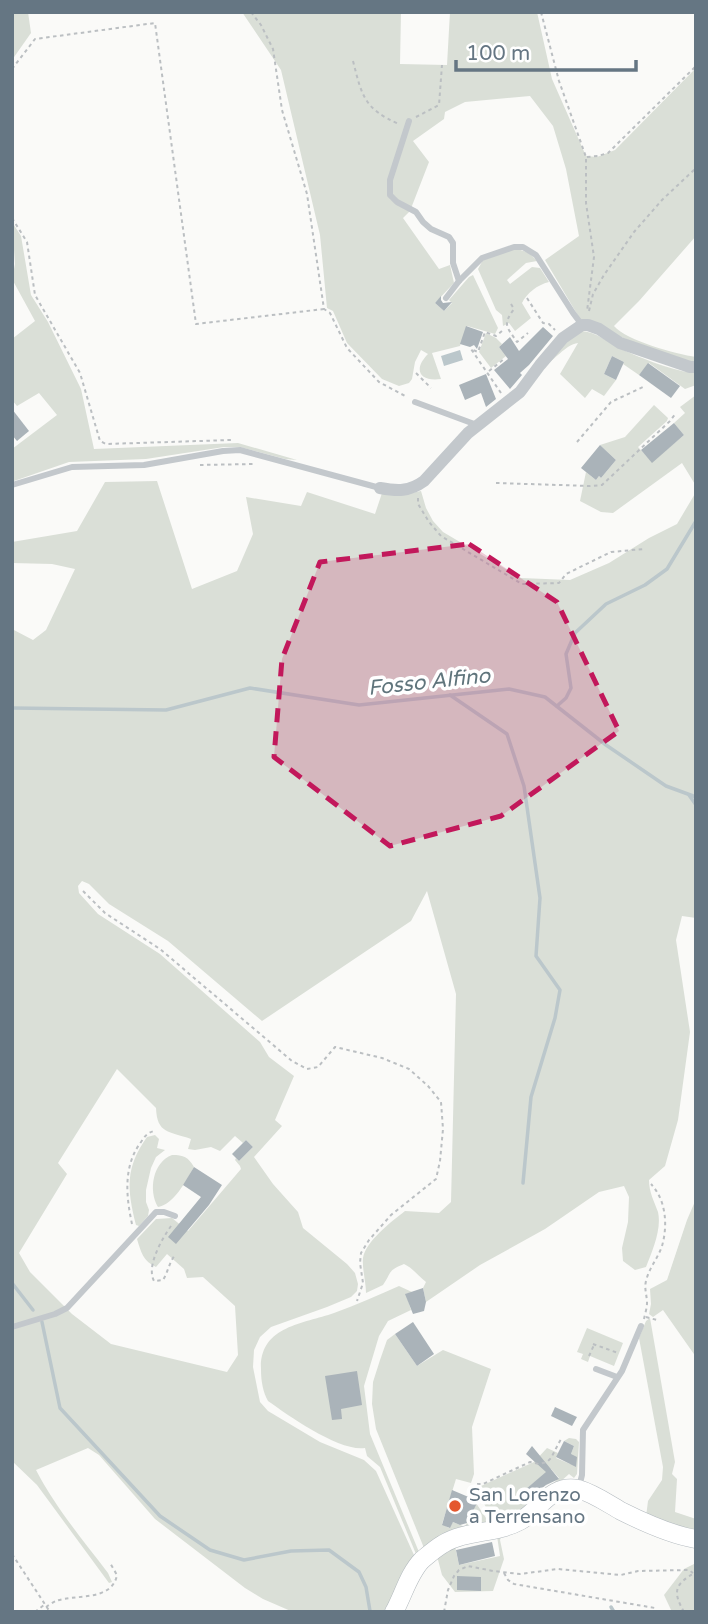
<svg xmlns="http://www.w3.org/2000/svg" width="708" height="1624" viewBox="0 0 708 1624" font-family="'Varela Round',sans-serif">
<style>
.green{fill:#dadfd7;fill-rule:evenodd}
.water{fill:#bbc7cb}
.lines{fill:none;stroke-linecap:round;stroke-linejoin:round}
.stream{stroke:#bbc7cb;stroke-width:3.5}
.building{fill:#aab3b9}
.secondary-casing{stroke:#b3babf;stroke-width:19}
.path{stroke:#bbbfc2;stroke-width:2;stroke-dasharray:3.5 3.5;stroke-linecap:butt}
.lane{stroke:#c3c8cc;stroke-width:6}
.street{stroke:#c3c8cc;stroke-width:12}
.secondary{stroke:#fff;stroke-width:18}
.marked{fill:#c2185b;fill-opacity:0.2;stroke:#c2185b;stroke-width:5;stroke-dasharray:14 9;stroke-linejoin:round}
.poi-dot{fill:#e4572e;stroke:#fff;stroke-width:2.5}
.labels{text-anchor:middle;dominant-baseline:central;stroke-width:7;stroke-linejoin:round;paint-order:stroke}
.poi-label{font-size:19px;fill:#657683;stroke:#fff;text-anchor:start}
.water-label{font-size:21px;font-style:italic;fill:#60757c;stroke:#fff}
</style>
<rect width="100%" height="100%" fill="#fafaf8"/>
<g class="green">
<path d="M 12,12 L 28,12 L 31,33 L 12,60 Z"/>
<path d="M 242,12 L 401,12 L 400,64 L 447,65 L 450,12 L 537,12 L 552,79 L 586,156 L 597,157 L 615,150 L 696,68 L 696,236 L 639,301 L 614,326 C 627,341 676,354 696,357 L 696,363 L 651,350 L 580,319 L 545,260 L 579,236 L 566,169 L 553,126 L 530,96 L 465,102 L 445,112 L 444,119 L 413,141 L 429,162 L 410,211 L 403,218 L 439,269 L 450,265 L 454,283 L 435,303 L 444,311 L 452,303 L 449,300 L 469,277 L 473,275 L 498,328 L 495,334 L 467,326 L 460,346 L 432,353 L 441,379 C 419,382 413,369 428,354 L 421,350 L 415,362 L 412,379 L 409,383 L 399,386 L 382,379 L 347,343 L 333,311 L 327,308 L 320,235 L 281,70 Z"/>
<path d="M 12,222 L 21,236 L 31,295 L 48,322 L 81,389 L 94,449 L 238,443 L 297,460 L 285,459 L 240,447 L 224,447 L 146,459 L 69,462 L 14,481 L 12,449 L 57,415 L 39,393 L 17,406 L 12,400 L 12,339 L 35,321 L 12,279 L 15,264 L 14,250 L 12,246 Z"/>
<path d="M 514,249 C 525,250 530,253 537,261 L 526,263 L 507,280 L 510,284 L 532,267 L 540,268 L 549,282 C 537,285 527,293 522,303 L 531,318 L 515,331 L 509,323 L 503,326 L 502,315 L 496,310 L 478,269 L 483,260 Z"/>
<path d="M 581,331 C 597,332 607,342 621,349 C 641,358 675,372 696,373 L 696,385 L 685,389 L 649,363 L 639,375 L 623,364 L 624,362 L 612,356 L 604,374 L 616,380 L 604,396 L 592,389 L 585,398 L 560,374 L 578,343 C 565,345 555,360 543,367 L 566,340 Z"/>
<path d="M 486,333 L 496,338 L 502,344 L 499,347 L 506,356 L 491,368 L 479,352 Z"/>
<path d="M 696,395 L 696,486 L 682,463 L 613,513 L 601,512 L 580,501 L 586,472 L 596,480 L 599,476 L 601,478 L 616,460 L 600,445 L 625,437 L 654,405 L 668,418 L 667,421 L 638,447 L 652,462 L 684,435 L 674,423 L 685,413 L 680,407 Z"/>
<path d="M 157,481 L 192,589 L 237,571 L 253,534 L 246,497 L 301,506 L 307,492 L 375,514 L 382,493 L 406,494 L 421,491 L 426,508 L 433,521 L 443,532 L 521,578 L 570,580 L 609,563 L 649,538 L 677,524 L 696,492 L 696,918 L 682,916 L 676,940 L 690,1032 L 678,1120 L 665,1166 L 649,1180 C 649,1192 654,1201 658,1212 C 662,1229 652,1252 646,1267 L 635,1270 L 623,1261 L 622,1248 L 628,1222 L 629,1197 L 624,1186 L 599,1192 L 545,1229 L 480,1265 L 426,1302 L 423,1288 L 426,1282 C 418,1276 413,1268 404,1264 C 387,1271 392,1272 383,1285 L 366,1293 C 366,1282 362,1269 363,1258 C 366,1241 391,1222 405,1211 L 439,1213 L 451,1202 L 456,994 L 427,891 L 411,921 L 262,1021 L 168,941 L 109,904 L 89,884 L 82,881 L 78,886 L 79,893 L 98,914 L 160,954 L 260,1042 L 269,1057 L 294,1076 L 275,1120 L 282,1126 L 254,1157 L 273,1184 L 298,1212 L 303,1228 L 347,1264 L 355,1273 L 358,1284 L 357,1291 L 351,1297 L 327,1307 L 271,1327 L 260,1337 L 254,1350 L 253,1367 L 260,1402 L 268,1411 L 320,1442 L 364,1460 L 376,1471 L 414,1555 L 387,1612 L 293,1612 L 263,1599 L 245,1588 L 155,1519 L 99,1455 L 88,1448 L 36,1470 C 55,1507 83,1540 108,1573 L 112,1582 L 109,1583 L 37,1485 L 12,1461 L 12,629 L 33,640 L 46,630 L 75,569 L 52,564 L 12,563 L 12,542 L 77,531 L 105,482 ZM 117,1069 L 156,1108 C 157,1134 169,1131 191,1139 L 188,1149 L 195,1150 L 211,1147 L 220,1151 L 235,1136 L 243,1143 L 246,1140 L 253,1147 L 239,1161 L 236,1158 L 235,1160 L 240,1166 L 241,1169 L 188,1231 L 172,1218 L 156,1219 L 137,1239 C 141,1252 143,1261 156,1267 L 167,1254 L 184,1269 L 187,1278 L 203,1277 L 235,1306 L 238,1355 L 227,1372 L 111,1344 L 72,1314 L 30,1272 L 19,1253 L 67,1174 L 58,1163 Z"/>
<path d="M 155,1135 L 159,1139 L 157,1148 L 165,1150 L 156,1157 L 151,1168 L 146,1190 L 146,1202 L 149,1210 L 148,1216 L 139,1226 L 136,1225 C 127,1189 125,1168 147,1137 Z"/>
<path d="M 172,1155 C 184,1155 188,1157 194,1167 C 186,1181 174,1204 158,1207 C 148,1190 153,1162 172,1155 Z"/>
<path d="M 696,1199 L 696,1357 L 663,1310 L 653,1317 L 649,1314 L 651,1304 L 650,1289 L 667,1280 L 687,1220 Z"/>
<path d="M 399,1286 L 412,1292 L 406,1294 L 411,1310 L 388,1321 L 379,1336 L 364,1386 L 370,1434 L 419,1552 L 416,1554 L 380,1467 L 367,1456 L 365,1448 C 340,1452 289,1416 268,1401 C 263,1392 261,1381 261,1370 C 259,1326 303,1324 334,1313 C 356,1305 378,1295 399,1286 Z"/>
<path d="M 650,1318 L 675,1462 L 672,1474 L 677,1479 L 675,1512 L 696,1519 L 696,1534 L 646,1517 L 648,1501 L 662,1480 L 663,1467 L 639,1338 L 646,1321 Z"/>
<path d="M 587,1328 L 623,1343 L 614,1366 L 590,1356 L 588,1362 L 581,1359 L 583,1354 L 577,1352 Z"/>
<path d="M 395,1334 L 417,1366 L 443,1350 L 491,1369 L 472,1427 L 474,1474 L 471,1483 L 456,1479 L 442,1524 L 449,1528 L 453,1522 L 465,1527 L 476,1503 L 486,1518 L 489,1527 L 424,1548 L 376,1429 L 372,1404 L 373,1382 L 380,1360 L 387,1340 Z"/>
<path d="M 569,1438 L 576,1439 L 579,1442 L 577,1474 L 574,1478 L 569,1474 L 523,1515 L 495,1526 C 490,1511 479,1502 481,1486 L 534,1462 L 547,1448 L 558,1453 L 556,1458 L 570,1464 L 571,1454 L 574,1446 L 564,1441 ZM 551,1469 L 559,1478 L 535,1499 L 526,1489 Z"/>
<path d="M 573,1492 L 630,1525 C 616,1517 591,1500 576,1498 C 553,1493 542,1516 527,1527 C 519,1533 511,1535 501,1537 L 500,1540 L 504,1559 L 493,1591 L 455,1592 L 442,1575 L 437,1556 L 455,1546 L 459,1565 L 500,1556 L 497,1536 L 542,1508 Z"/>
<path d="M 696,1563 L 696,1612 L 672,1612 L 664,1595 L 684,1569 Z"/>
</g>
<path class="water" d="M 460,350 L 463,360 L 444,366 L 441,356 Z"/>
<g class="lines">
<g class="stream">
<path d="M 450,695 L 507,734 L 524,786 L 540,898 L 536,956 L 560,990 L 555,1018 L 531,1097 L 523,1183"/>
<path d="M 557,706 L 566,698 L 571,688 L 566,654 L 575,633 L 606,604 L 645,585 L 667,569 L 696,521"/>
<path d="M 12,708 L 166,710 L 250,688 L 359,705 L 509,689 L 545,697 L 606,745 L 666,786 L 696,797"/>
<path d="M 689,795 L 696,805"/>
<path d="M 12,1283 L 33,1310"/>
<path d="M 42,1322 L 60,1408 L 160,1516 L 210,1550 L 244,1560 L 291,1551 L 329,1550 L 359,1572 L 366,1587 L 370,1611"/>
<path d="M 611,1607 L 614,1612"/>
</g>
</g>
<g class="building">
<path d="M 441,296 L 441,300 L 443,303 L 452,302 L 444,311 L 435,303 Z"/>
<path d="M 466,326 L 483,332 L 477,349 L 474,345 L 470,347 L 460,344 Z"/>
<path d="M 543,327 L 553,336 L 529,365 L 520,373 L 522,375 L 510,389 L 494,370 L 508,359 L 499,347 L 510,337 L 519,351 Z"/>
<path d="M 612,356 L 624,362 L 616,380 L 604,374 Z"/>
<path d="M 648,363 L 680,386 L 671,398 L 639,375 Z"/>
<path d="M 486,374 L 496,399 L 486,407 L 481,393 L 465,400 L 459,385 Z"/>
<path d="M 12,409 L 29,431 L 17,441 L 12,435 Z"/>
<path d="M 674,423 L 684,435 L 652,463 L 641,450 Z"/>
<path d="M 600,445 L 616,460 L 601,478 L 599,476 L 596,480 L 581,468 Z"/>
<path d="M 246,1140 L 253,1147 L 239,1161 L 232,1154 Z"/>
<path d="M 194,1167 L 222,1185 L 209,1205 L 176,1244 L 168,1237 L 201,1197 L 183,1185 Z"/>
<path d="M 423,1288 L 426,1302 L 424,1311 L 413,1314 L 405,1294 Z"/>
<path d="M 413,1322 L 434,1354 L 417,1366 L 395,1334 Z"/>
<path d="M 357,1371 L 362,1405 L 341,1409 L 342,1419 L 332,1420 L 325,1376 Z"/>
<path d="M 555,1407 L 577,1417 L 572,1426 L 551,1416 Z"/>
<path d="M 564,1441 L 574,1446 L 571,1454 L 577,1457 L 576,1467 L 556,1457 Z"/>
<path d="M 532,1446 L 559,1479 L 546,1485 L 532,1496 L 526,1489 L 546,1472 L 526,1454 Z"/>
<path d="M 452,1490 L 478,1501 L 467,1523 L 460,1525 L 453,1522 L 450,1528 L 442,1525 Z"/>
<path d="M 492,1542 L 495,1556 L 459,1565 L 456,1550 Z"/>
<path d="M 457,1576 L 481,1577 L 481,1591 L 457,1590 Z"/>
</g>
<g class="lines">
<defs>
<path id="secondary" d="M 394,1612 C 403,1596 409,1573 422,1560 C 428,1555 436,1548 443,1544 C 466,1530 496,1534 520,1521 C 539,1511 551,1483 578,1489 C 593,1493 607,1503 621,1511 C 643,1522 671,1535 696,1539"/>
</defs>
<use href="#secondary" class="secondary-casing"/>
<g class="path">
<path d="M 251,12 L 261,25 L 273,49 L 282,110 L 307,194 L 324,309 L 330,313 L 347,348 L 379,382 L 407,397"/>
<path d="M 541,12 L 559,81 L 586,157 L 586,203 L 594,257 L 587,311"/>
<path d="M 353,61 C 362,96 364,109 399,124"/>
<path d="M 12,69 L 35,39 L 155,23 L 196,324 L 324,309"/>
<path d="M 416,117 L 439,105 L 442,65"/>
<path d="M 587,157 L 598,156 L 608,153 L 696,66"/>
<path d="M 12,218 L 27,242 L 35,295 L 80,373 L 100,441 L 106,444 L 231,440"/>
<path d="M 527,298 L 543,323 L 549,324 L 555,330"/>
<path d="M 511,304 L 514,309 C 502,325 507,327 517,342 L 528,333"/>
<path d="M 589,311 L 593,294 L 604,275 L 634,232 L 662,200 L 696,168"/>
<path d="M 489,371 L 504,359"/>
<path d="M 416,373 L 431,388"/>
<path d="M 501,393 L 471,349 L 478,352 L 485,332 L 496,336 L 502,331"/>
<path d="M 577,442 L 611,402 L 645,386"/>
<path d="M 200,465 L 254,464"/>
<path d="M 496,483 L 590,486 L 602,485 L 670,421 L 676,413"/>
<path d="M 418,498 L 418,504 L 429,522 L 441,536 L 522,584 L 559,583 L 566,574 L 611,552 L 644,549"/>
<path d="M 83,891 L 105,913 L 160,949 L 292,1061 L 307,1069 L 318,1067 L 335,1047 L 382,1058 L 409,1069 L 428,1086 L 441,1102 L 443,1129 L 440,1161 L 436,1179 L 391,1215 L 369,1240 L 361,1253 L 360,1263 L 363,1283 L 357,1301"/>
<path d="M 132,1224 C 126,1196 123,1166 141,1142 C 145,1136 147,1133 154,1131"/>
<path d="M 171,1226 C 162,1239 146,1266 154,1281 L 163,1280 C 168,1272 169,1263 175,1255"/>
<path d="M 646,1317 L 657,1320"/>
<path d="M 644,1319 C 645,1314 647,1308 647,1303 C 647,1295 644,1289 646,1281 C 649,1268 658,1258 662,1246 C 668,1225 666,1200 651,1184"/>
<path d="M 593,1344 L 618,1353"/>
<path d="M 589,1356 L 594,1345"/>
<path d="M 477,1484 L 483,1484 L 530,1462 L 539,1464 L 547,1462 L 551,1458 L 562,1437"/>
<path d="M 12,1554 L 50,1612"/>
<path d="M 504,1573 L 508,1580 L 514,1584 L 655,1608"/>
<path d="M 46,1607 C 49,1605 53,1602 56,1601 C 74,1594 112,1602 117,1575 L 110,1563"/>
<path d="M 35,1612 L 44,1605"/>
<path d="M 444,1612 L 448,1590 L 454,1576 L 459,1570 L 468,1566 L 493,1571 L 520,1574 L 558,1569 L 621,1575 L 638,1571 L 689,1570 L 693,1573"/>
<path d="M 684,1612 C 672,1591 675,1584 696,1572"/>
</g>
<g class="lane">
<path d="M 409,121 L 390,180 L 390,195 L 397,202 L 416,212 L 423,222 L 431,229 L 449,237 L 453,243 L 453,263 L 459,281"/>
<path d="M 446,298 L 459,281 L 482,258 L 514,247 L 523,247 L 536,255 L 573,313 L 582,325"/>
<path d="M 415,402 L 477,425"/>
<path d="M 12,485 L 72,467 L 144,465 L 223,451 L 240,450 L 380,488"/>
<path d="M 12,1327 L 55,1314 L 67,1308 L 156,1212 L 164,1212 L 175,1216"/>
<path d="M 596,1369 L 617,1377"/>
<path d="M 576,1487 L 580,1483 L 582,1475 L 583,1430 L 622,1371 L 641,1326"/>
</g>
<path class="street" d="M 380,488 C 397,491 409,492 424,481 L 468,433 L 520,392 L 540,365 L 563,338 L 582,325 L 588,325 L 599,329 L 620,343 L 690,367 L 696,367"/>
<use href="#secondary" class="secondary"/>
</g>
<path class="marked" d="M 469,544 L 557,602 L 619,731 L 501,816 L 390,846 L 274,757 L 282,659 L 320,562 Z"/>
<circle class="poi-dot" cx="455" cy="1506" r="7"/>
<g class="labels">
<g class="poi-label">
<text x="469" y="1495">San Lorenzo<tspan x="469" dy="22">a Terrensano</tspan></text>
</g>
<g class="water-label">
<text transform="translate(429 682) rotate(-6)">Fosso Alfino</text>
</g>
</g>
<rect width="708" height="1624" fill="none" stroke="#657683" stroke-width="28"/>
<path d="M456 60v10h180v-10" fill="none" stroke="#657683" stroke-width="3.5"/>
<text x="466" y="60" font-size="21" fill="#657683" stroke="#ffffff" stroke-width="5" paint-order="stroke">100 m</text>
</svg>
